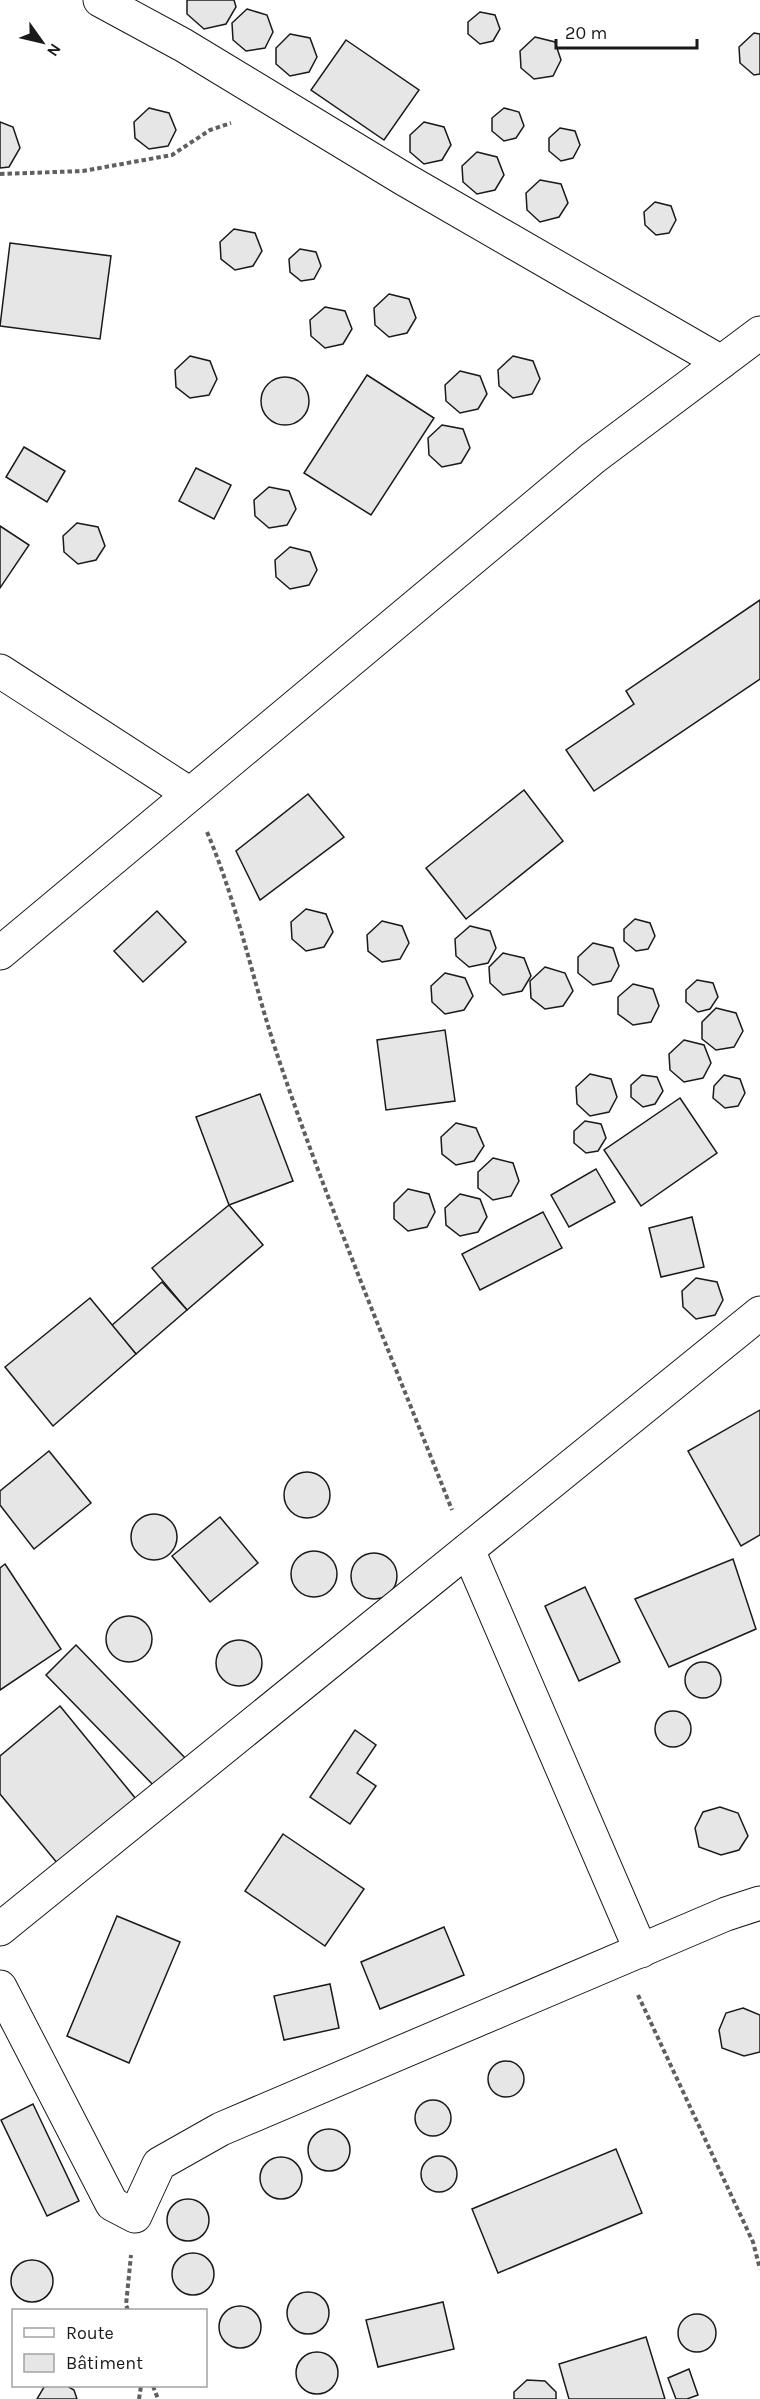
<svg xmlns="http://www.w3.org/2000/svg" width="760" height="2399" viewBox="0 0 760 2399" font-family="Karla,sans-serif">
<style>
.building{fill:#e6e6e6;stroke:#1a1a1a;stroke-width:1.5}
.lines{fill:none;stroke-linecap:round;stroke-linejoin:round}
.street-casing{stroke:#1a1a1a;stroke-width:35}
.path{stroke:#5f5f5f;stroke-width:4;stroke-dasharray:4.5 3;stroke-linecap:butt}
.street{stroke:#fff;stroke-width:33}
</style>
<rect width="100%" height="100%" fill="#fff"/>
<g class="building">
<path d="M 187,0 L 234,0 L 236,7 L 226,24 L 204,29 L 187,14 Z"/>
<path d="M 247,9 L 267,15 L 273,32 L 265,48 L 246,51 L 233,40 L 232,23 Z"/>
<path d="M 480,12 L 495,15 L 500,29 L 493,41 L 480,44 L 468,34 L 468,22 Z"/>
<path d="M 754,33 L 760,34 L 760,74 L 754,75 L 740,63 L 739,47 Z"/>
<path d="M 290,34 L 310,38 L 317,57 L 309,72 L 290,76 L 276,64 L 276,48 Z"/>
<path d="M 535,37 L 555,42 L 561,60 L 553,76 L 534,79 L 521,68 L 520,51 Z"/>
<path d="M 346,40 L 419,90 L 384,140 L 311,90 Z"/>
<path d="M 149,108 L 169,113 L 176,130 L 168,146 L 149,149 L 135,138 L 134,122 Z"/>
<path d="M 504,108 L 519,112 L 524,126 L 516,138 L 504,141 L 492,131 L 492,118 Z"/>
<path d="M 0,122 L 13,127 L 20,148 L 9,167 L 0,168 Z"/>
<path d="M 424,122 L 444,127 L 451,145 L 442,160 L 424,164 L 410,152 L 410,135 Z"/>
<path d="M 560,128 L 575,131 L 580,145 L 573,158 L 561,161 L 549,151 L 549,138 Z"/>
<path d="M 477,152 L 497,157 L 504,175 L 495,190 L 477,194 L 463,182 L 462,166 Z"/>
<path d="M 540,180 L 561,184 L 568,203 L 559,217 L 540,222 L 527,210 L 526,193 Z"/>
<path d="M 655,202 L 671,206 L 676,220 L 669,233 L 656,235 L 645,225 L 644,212 Z"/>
<path d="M 234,229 L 255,233 L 262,251 L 253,266 L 235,270 L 221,259 L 220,242 Z"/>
<path d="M 10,243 L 111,256 L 100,339 L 0,326 Z"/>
<path d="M 300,249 L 316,252 L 321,266 L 314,279 L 301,281 L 290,272 L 289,259 Z"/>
<path d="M 389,294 L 409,299 L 416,318 L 407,333 L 389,337 L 375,325 L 374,308 Z"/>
<path d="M 325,307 L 345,311 L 352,329 L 343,344 L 325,348 L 311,336 L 310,320 Z"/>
<path d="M 190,356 L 210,361 L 217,379 L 209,395 L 190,398 L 176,387 L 175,370 Z"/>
<path d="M 513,356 L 533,361 L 540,379 L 532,394 L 513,398 L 499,386 L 498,370 Z"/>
<path d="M 460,371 L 480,376 L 487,394 L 478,409 L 460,413 L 446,401 L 445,385 Z"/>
<path d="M 367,375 L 434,418 L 371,515 L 304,473 Z"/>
<circle cx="285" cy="401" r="24"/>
<path d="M 442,425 L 463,429 L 470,448 L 461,463 L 442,467 L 429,455 L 428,438 Z"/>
<path d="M 24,447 L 65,471 L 47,502 L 6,477 Z"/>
<path d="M 196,468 L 231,485 L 214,519 L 179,501 Z"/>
<path d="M 269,487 L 289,491 L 296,509 L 287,525 L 269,528 L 255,516 L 254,500 Z"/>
<path d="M 77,523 L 98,527 L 105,546 L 96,560 L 78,564 L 64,552 L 63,536 Z"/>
<path d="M 0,526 L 29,545 L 0,588 Z"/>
<path d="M 290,547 L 310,552 L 317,570 L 309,585 L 290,589 L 276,577 L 275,560 Z"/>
<path d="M 760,600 L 760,679 L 594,791 L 566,750 L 634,704 L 626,691 Z"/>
<path d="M 524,790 L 563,841 L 466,919 L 426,868 Z"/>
<path d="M 308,794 L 344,837 L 260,900 L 236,851 Z"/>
<path d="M 306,909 L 326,914 L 333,932 L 324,947 L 306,951 L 292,939 L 291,922 Z"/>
<path d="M 157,911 L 186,942 L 143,982 L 114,951 Z"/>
<path d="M 635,919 L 650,923 L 655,936 L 648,949 L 636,951 L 624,941 L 624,929 Z"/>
<path d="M 382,921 L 402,926 L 409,943 L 400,959 L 382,962 L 368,951 L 367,935 Z"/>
<path d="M 470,926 L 490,931 L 496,948 L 488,963 L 469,967 L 456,956 L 455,939 Z"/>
<path d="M 593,943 L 613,948 L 619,966 L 611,981 L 593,985 L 578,973 L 578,957 Z"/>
<path d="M 503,953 L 524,958 L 531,976 L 522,991 L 503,995 L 490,983 L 489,967 Z"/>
<path d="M 545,967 L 565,973 L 573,991 L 563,1006 L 545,1009 L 531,998 L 530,981 Z"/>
<path d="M 445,973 L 465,978 L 473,996 L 464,1010 L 445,1014 L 432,1002 L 431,986 Z"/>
<path d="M 697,980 L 713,983 L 718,997 L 710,1009 L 698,1012 L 686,1002 L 686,990 Z"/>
<path d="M 633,984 L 653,989 L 659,1006 L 651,1022 L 633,1025 L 618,1014 L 618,997 Z"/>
<path d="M 716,1008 L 736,1013 L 743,1031 L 734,1047 L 716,1050 L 702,1039 L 702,1022 Z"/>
<path d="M 445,1030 L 455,1101 L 386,1110 L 377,1040 Z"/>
<path d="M 684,1040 L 704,1045 L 711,1063 L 703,1078 L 684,1082 L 670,1070 L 669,1054 Z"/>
<path d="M 590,1074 L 611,1079 L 617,1097 L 609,1112 L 590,1116 L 577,1104 L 576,1087 Z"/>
<path d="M 642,1075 L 657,1077 L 663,1091 L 655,1104 L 643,1107 L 631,1097 L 631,1085 Z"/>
<path d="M 724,1075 L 740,1079 L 745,1093 L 738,1106 L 725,1108 L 713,1098 L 714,1086 Z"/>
<path d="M 260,1094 L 293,1181 L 229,1205 L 196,1117 Z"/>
<path d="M 680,1098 L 717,1153 L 641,1206 L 604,1150 Z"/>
<path d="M 585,1121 L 601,1124 L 606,1138 L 598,1151 L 586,1153 L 574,1143 L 574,1131 Z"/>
<path d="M 456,1123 L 476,1128 L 484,1146 L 474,1161 L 456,1165 L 442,1154 L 441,1137 Z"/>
<path d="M 493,1158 L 513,1163 L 519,1181 L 511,1196 L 493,1200 L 478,1188 L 478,1172 Z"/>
<path d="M 596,1169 L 615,1202 L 569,1227 L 551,1195 Z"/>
<path d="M 408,1189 L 429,1194 L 435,1212 L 427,1227 L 408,1231 L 394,1219 L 394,1203 Z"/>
<path d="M 460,1194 L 480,1199 L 487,1217 L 478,1232 L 460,1236 L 446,1225 L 445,1208 Z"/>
<path d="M 229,1205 L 263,1245 L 187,1310 L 152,1268 Z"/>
<path d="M 543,1212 L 562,1248 L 480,1290 L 462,1254 Z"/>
<path d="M 692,1217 L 704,1267 L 661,1277 L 649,1228 Z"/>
<path d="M 696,1278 L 717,1282 L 723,1300 L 715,1315 L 696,1319 L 683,1307 L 682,1291 Z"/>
<path d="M 162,1282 L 187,1310 L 136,1354 L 111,1326 Z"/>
<path d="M 90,1298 L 136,1354 L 53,1426 L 5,1367 Z"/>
<path d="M 760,1410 L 760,1535 L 741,1546 L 688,1451 Z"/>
<path d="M 49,1451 L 91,1503 L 34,1549 L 0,1505 L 0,1491 Z"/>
<circle cx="307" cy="1495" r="23"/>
<circle cx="154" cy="1537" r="23"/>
<path d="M 220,1517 L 258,1563 L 210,1602 L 172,1556 Z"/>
<circle cx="314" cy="1574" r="23"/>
<circle cx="374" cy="1576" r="23"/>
<path d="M 733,1559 L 756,1629 L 669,1667 L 635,1599 Z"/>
<path d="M 5,1564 L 61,1649 L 0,1690 L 0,1568 Z"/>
<path d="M 585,1587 L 620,1662 L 579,1681 L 545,1606 Z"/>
<circle cx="129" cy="1639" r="23"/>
<circle cx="239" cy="1663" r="23"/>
<path d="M 76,1645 L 189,1762 L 159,1791 L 46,1675 Z"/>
<circle cx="703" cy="1680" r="18"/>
<path d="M 60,1706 L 136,1799 L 58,1864 L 0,1794 L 0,1756 Z"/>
<circle cx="673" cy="1729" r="18"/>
<path d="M 355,1730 L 376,1745 L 357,1773 L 376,1786 L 350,1824 L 310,1797 Z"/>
<path d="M 720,1807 L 738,1813 L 748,1836 L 739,1850 L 721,1855 L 699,1847 L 695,1828 L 703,1812 Z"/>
<path d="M 283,1834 L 364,1889 L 325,1946 L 245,1891 Z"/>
<path d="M 117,1916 L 180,1942 L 129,2063 L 67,2036 Z"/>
<path d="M 444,1927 L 464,1975 L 380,2009 L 361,1962 Z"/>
<path d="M 330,1984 L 339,2028 L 284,2040 L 274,1996 Z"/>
<path d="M 743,2008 L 760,2015 L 760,2052 L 744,2056 L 722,2048 L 719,2030 L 726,2013 Z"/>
<circle cx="506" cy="2079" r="18"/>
<circle cx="433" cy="2118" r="18"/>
<path d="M 33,2104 L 79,2201 L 47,2216 L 1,2120 Z"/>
<circle cx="329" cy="2150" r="21"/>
<path d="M 616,2149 L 642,2213 L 498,2273 L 472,2209 Z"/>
<circle cx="439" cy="2174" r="18"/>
<circle cx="281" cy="2178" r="21"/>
<circle cx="188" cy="2220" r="21"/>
<circle cx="193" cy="2274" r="21"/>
<circle cx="32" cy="2281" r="21"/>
<circle cx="308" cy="2313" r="21"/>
<path d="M 443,2302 L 454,2349 L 378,2367 L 366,2320 Z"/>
<circle cx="240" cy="2327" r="21"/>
<circle cx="697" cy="2333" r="19"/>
<path d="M 646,2337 L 665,2399 L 569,2399 L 559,2364 Z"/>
<circle cx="317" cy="2373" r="21"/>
<path d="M 689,2369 L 698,2395 L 687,2399 L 676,2399 L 668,2378 Z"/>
<path d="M 527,2380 L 545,2381 L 556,2392 L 556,2399 L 514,2399 L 514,2392 Z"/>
<path d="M 47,2386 L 67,2386 L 74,2390 L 77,2399 L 37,2399 L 44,2387 Z"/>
</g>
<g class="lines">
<defs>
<g id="street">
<path d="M 100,0 L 183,45 L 404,179 L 721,362"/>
<path d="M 0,671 L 190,794"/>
<path d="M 0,953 L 593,458 L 760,333"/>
<path d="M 468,1550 L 641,1951"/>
<path d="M 0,1929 L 760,1313"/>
<path d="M 0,1987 L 112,2204 L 135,2216 L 159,2164 L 221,2129 L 726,1914 L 760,1903"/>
</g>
</defs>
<use href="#street" class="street-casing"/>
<g class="path">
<path d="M 0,174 L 83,171 L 172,155 L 210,130 L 231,123"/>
<path d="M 207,832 C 239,907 254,988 281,1066 C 332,1216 394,1363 452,1510"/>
<path d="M 638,1995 L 753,2242 L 760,2269"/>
<path d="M 128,2310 L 126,2305 L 131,2255"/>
<path d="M 153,2386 L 158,2399"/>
<path d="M 139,2399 L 141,2386"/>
</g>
<use href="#street" class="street"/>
</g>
<rect x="12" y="2309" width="195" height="78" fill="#ffffff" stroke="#a3a3a3" stroke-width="1.5"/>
<rect x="24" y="2328" width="30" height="9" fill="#ffffff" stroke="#a3a3a3" stroke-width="1.5"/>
<text x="66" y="2339" font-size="18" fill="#1a1a1a">Route</text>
<rect x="24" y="2354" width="30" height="18" fill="#e6e6e6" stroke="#a3a3a3" stroke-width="1.5"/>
<text x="66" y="2369" font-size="18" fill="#1a1a1a">Bâtiment</text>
<g transform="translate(42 42) rotate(124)" stroke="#ffffff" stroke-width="4.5" paint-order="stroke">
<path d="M0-4.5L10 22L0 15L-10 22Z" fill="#1a1a1a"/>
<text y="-9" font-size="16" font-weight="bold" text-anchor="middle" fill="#1a1a1a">N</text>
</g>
<path d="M556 39v9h141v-9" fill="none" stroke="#1a1a1a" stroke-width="3"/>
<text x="565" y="39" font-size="18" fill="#1a1a1a" stroke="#ffffff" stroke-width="4.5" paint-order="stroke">20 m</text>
</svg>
